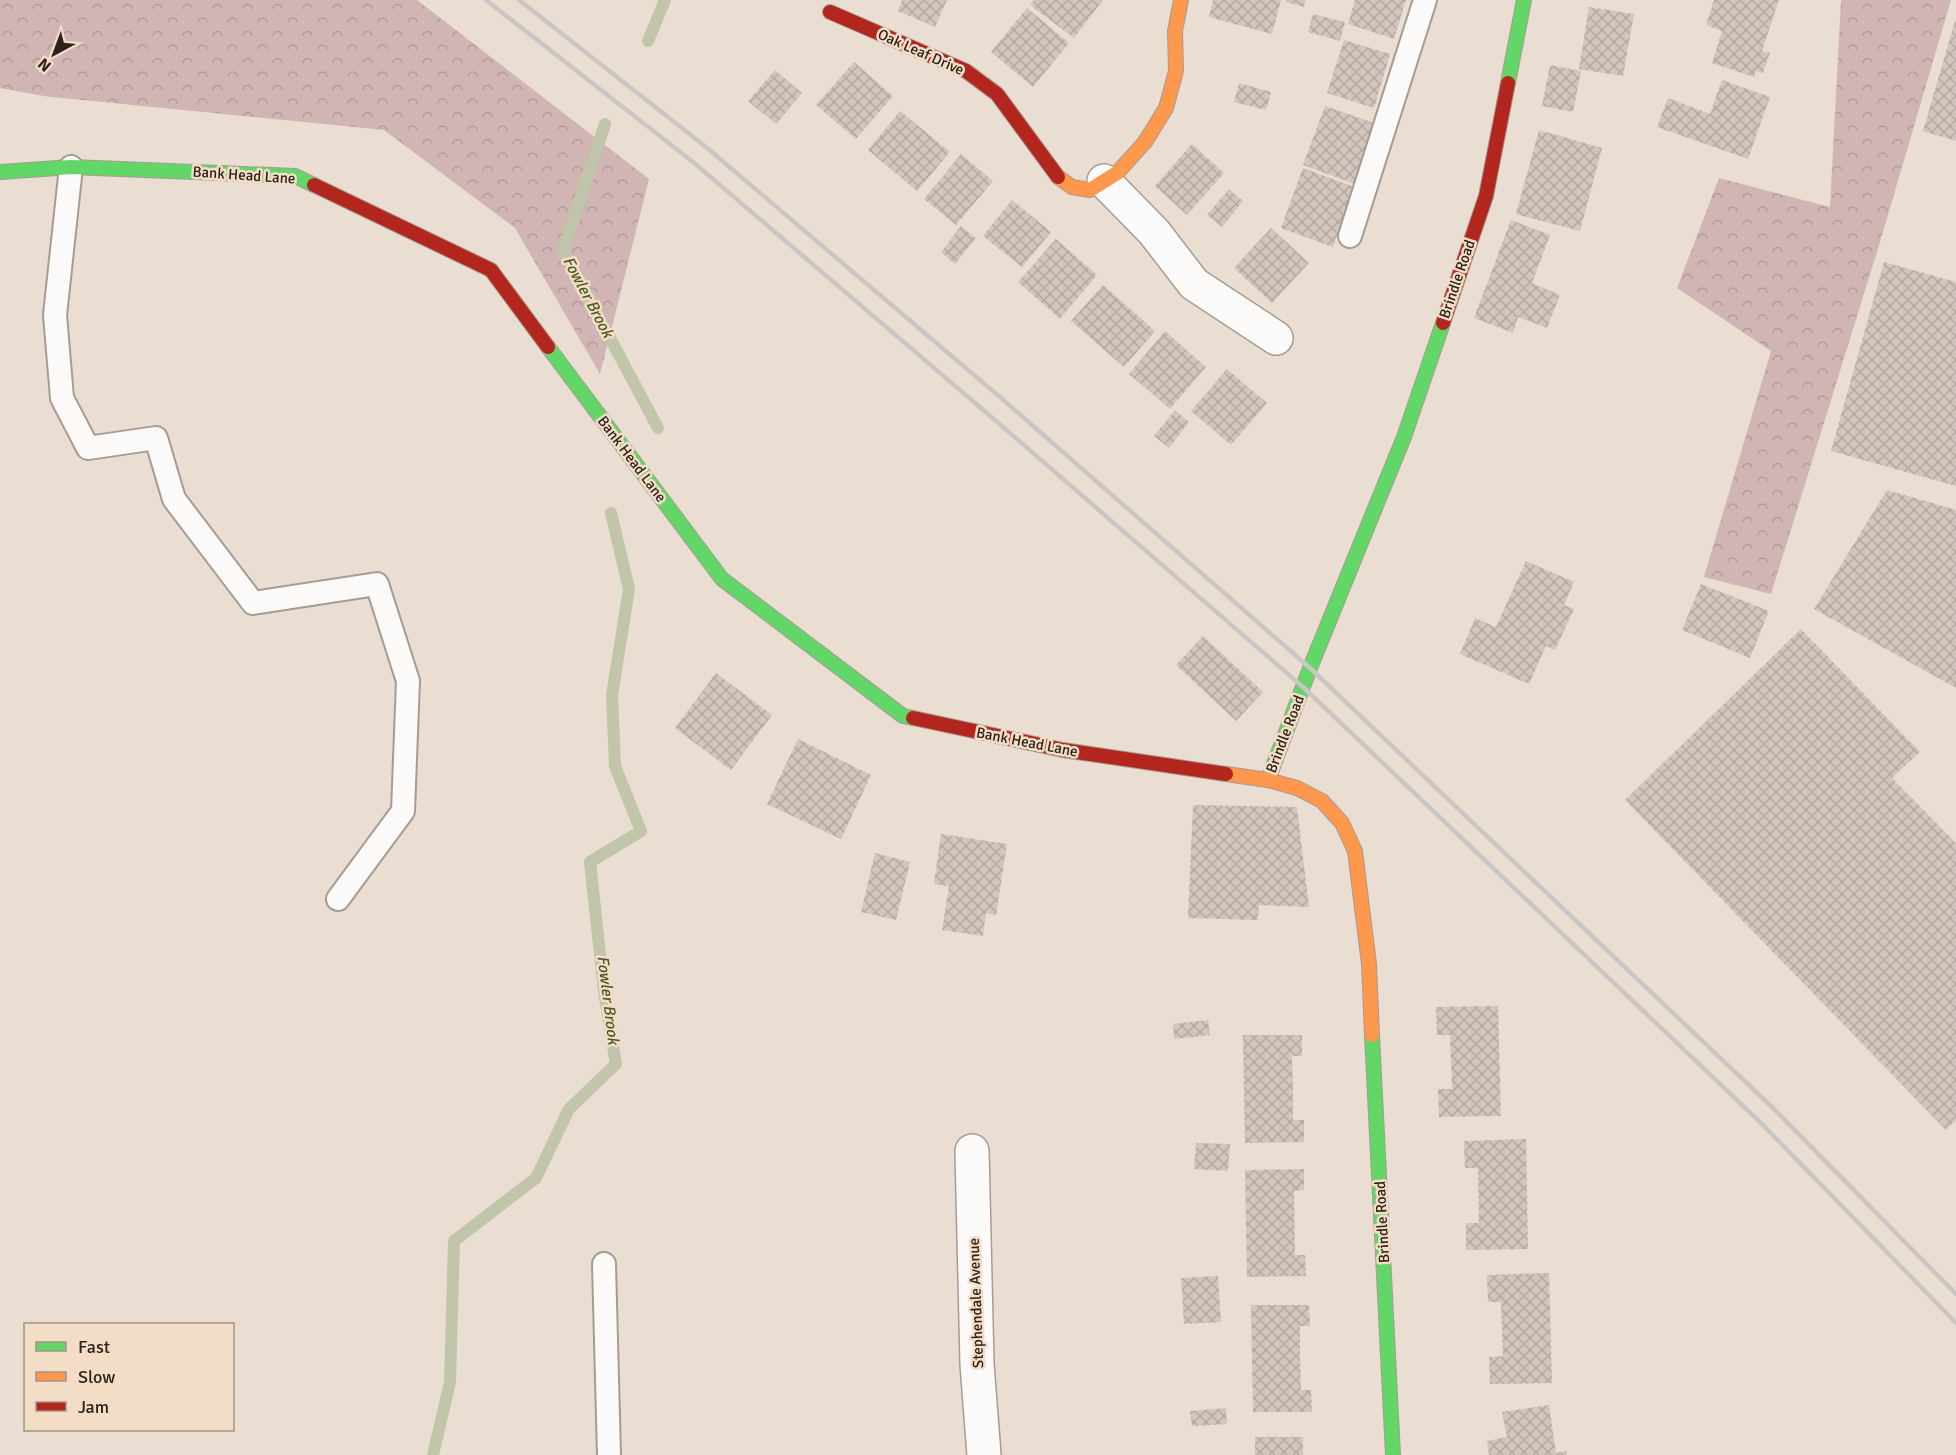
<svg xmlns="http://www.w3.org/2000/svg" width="1956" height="1455" viewBox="0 0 1956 1455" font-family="Signika,sans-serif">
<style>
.forest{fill:url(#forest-crowns)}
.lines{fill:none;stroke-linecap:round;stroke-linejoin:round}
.stream{stroke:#c1c5a9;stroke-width:12}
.building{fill:url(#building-cross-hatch)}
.lane-casing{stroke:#a69c93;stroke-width:26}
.street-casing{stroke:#a69c93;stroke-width:36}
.fast-casing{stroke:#a69c93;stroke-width:16}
.slow-casing{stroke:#a69c93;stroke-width:16}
.jam-casing{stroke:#a69c93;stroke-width:16}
.lane{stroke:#fcfaf8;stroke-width:22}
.street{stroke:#fcfaf8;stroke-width:33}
.fast{stroke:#63d668;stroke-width:14}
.slow{stroke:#ff974d;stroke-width:14}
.jam{stroke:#b3261e;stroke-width:14}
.rail{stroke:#cac6c3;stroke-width:4.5}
.labels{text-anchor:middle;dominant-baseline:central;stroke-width:5;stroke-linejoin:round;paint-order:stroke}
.street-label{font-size:15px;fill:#2b221a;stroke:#f4ddc7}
.water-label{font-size:16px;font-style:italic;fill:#4a5a24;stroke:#f4ddc7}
</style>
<defs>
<pattern id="forest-crowns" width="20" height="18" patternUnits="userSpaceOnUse" patternTransform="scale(1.5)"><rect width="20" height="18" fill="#d1b4b4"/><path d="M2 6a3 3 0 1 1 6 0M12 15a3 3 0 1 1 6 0" fill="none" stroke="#b49a9a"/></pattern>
<pattern id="building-cross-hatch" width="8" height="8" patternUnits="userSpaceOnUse" patternTransform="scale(1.5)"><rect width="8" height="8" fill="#d2c5bd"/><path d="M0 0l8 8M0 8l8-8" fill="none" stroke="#b4a9a2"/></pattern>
</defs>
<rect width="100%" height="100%" fill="#eaddd2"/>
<g class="forest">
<path d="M 0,0 L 417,0 L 649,179 L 600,374 L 515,228 L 384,130 L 43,96 L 0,88 Z"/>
<path d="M 1841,0 L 1951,0 L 1880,242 L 1771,594 L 1704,577 L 1771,351 L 1677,288 L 1719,178 L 1830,207 Z"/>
</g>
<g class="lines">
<g class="stream">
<path d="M 648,41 L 665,0"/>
<path d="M 605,124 L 563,250 L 658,428"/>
<path d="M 433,1455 L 450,1382 L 454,1241 L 536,1178 L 569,1109 L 616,1064 L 604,991 L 590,862 L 641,831 L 615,766 L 612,695 L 629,589 L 611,513"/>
</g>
</g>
<g class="building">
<path d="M 902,0 L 947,0 L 935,27 L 898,11 Z"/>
<path d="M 1034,0 L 1103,0 L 1074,38 L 1030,5 Z"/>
<path d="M 1213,0 L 1281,0 L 1272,34 L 1209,17 Z"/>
<path d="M 1286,0 L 1305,0 L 1304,7 L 1286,2 Z"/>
<path d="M 1355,0 L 1406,0 L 1394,39 L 1348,24 Z"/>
<path d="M 1714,0 L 1779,0 L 1762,51 L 1770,53 L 1763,73 L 1756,71 L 1754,77 L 1712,63 L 1722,31 L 1706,25 Z"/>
<path d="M 1589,7 L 1634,14 L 1623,76 L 1579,69 Z"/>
<path d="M 1027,8 L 1069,43 L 1033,87 L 991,52 Z"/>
<path d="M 1313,14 L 1345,22 L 1340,41 L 1308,32 Z"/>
<path d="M 1955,21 L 1956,21 L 1956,141 L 1923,131 Z"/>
<path d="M 1344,40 L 1390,54 L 1374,108 L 1327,93 Z"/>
<path d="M 854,62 L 893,96 L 856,139 L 816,105 Z"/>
<path d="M 1550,65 L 1581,71 L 1573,112 L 1542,106 Z"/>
<path d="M 775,70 L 802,93 L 776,124 L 748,101 Z"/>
<path d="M 1722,80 L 1770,97 L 1748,159 L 1657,127 L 1668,98 L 1710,114 Z"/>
<path d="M 1239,83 L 1271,92 L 1266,110 L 1234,102 Z"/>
<path d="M 1325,106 L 1377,124 L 1355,184 L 1303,165 Z"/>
<path d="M 900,111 L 950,152 L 917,191 L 868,150 Z"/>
<path d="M 1539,130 L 1602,148 L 1580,231 L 1516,214 Z"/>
<path d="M 1192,144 L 1224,173 L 1187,215 L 1155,186 Z"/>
<path d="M 961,154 L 993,181 L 956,225 L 924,199 Z"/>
<path d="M 1303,168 L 1354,187 L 1333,247 L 1281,228 Z"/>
<path d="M 1229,189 L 1243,201 L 1222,227 L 1207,215 Z"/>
<path d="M 1012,200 L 1051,232 L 1022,267 L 983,236 Z"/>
<path d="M 1511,220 L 1550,235 L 1532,283 L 1560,295 L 1547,328 L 1518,317 L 1513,333 L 1474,318 Z"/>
<path d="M 961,226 L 976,238 L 955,264 L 941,252 Z"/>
<path d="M 1271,228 L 1309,263 L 1272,303 L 1234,268 Z"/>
<path d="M 1056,239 L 1097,275 L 1060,319 L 1018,282 Z"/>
<path d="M 1884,262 L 1956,282 L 1956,486 L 1831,451 Z"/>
<path d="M 1103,285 L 1155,331 L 1124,367 L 1071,321 Z"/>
<path d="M 1165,331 L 1206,367 L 1170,409 L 1129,374 Z"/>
<path d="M 1227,369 L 1267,403 L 1231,445 L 1191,411 Z"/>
<path d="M 1175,410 L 1189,422 L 1169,448 L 1154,436 Z"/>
<path d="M 1887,490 L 1956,510 L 1956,688 L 1814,609 Z"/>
<path d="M 1526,561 L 1574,582 L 1564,605 L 1574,609 L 1555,650 L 1546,646 L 1529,684 L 1460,654 L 1475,618 L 1496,627 Z"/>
<path d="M 1701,584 L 1769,611 L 1750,658 L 1682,630 Z"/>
<path d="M 1801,629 L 1920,752 L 1892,778 L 1956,843 L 1956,1120 L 1946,1130 L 1625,800 Z"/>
<path d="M 1203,636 L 1263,692 L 1236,721 L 1176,665 Z"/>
<path d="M 716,673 L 772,715 L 731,770 L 675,728 Z"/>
<path d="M 798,739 L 871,775 L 841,839 L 767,804 Z"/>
<path d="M 1193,805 L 1297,807 L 1309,907 L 1259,905 L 1258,920 L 1188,918 Z"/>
<path d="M 941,834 L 1007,844 L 996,915 L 986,913 L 983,936 L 942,930 L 949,886 L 934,884 Z"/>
<path d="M 875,853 L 910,862 L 896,920 L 861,912 Z"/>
<path d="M 1498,1006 L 1501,1116 L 1439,1117 L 1438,1089 L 1452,1089 L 1450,1035 L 1437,1035 L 1436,1007 Z"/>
<path d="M 1208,1020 L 1210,1035 L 1174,1039 L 1173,1024 Z"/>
<path d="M 1243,1035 L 1302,1035 L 1302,1056 L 1292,1056 L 1293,1088 L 1293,1120 L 1304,1120 L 1304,1142 L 1245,1143 Z"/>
<path d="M 1526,1139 L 1528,1249 L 1466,1250 L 1466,1223 L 1479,1223 L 1478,1168 L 1465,1168 L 1464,1141 Z"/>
<path d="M 1196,1143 L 1230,1144 L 1228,1171 L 1194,1169 Z"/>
<path d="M 1304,1169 L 1304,1190 L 1294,1191 L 1295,1255 L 1305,1255 L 1306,1276 L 1247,1277 L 1245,1170 Z"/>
<path d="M 1549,1273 L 1552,1383 L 1490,1384 L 1489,1357 L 1503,1356 L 1501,1302 L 1488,1302 L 1487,1275 Z"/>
<path d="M 1218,1276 L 1221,1322 L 1184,1324 L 1181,1278 Z"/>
<path d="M 1251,1305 L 1309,1305 L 1310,1326 L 1300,1326 L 1300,1358 L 1301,1390 L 1311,1390 L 1312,1412 L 1253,1412 Z"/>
<path d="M 1549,1405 L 1556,1453 L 1567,1451 L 1567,1455 L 1489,1455 L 1487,1441 L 1507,1437 L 1502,1412 Z"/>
<path d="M 1226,1408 L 1227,1424 L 1192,1426 L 1190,1411 Z"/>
<rect x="1255" y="1437" width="48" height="18"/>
</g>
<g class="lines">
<defs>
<g id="lane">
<path d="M 71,167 L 55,315 L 62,398 L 88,448 L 156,438 L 174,499 L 253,603 L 377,584 L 408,681 L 403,811 L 338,899"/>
<path d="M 1350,236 L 1425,0"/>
<path d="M 604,1264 L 609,1455"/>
</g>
<g id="street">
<path d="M 1104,181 L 1154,232 L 1194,284 L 1276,338"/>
<path d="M 972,1151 L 977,1364 L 984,1455"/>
</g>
<g id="fast">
<path d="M 1508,83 L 1524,0"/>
<path d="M 0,172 L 71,167 L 295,176 L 314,185"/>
<path d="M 548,347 L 722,579 L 903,716 L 913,718"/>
<path d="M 1268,780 L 1310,668 L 1404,437 L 1443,323"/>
<path d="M 1372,1035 L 1393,1455"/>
</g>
<g id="slow">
<path d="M 1058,177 L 1072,187 L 1090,190 L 1117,173 L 1145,142 L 1166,108 L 1176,71 L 1175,31 L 1181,0"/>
<path d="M 1226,774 L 1268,780 L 1297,788 L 1322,801 L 1342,823 L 1355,851 L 1369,964 L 1372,1035"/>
</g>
<g id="jam">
<path d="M 830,12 L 966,71 L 997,94 L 1058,177"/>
<path d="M 314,185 L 491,270 L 548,347"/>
<path d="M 1443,323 L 1486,196 L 1508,83"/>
<path d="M 913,718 L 1063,750 L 1226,774"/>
</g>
</defs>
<use href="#lane" class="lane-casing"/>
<use href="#street" class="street-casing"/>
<use href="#fast" class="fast-casing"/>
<use href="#slow" class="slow-casing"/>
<use href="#jam" class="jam-casing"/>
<use href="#lane" class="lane"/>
<use href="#street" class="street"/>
<use href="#fast" class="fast"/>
<use href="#slow" class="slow"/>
<use href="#jam" class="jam"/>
<g class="rail">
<path d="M 486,0 L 693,162 L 988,414 L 1303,687 L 1761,1123 L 1956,1323"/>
<path d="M 519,0 L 706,147 L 1001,398 L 1310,668 L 1774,1109 L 1956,1294"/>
</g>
</g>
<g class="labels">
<g class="street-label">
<text transform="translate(921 52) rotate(24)">Oak Leaf Drive</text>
<text transform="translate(244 175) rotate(4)">Bank Head Lane</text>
<text transform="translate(1457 279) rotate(-71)">Brindle Road</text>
<text transform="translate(632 459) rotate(53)">Bank Head Lane</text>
<text transform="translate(1285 734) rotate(-69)">Brindle Road</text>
<text transform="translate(1027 742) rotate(11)">Bank Head Lane</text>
<text transform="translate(1382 1222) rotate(-93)">Brindle Road</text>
<text transform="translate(976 1303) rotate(-92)">Stephendale Avenue</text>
</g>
<g class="water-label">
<text transform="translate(588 297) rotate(62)">Fowler Brook</text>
<text transform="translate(608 1000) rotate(83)">Fowler Brook</text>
</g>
</g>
<rect x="24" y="1323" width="210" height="108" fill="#f4ddc7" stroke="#a49282" stroke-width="1.5"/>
<rect x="36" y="1342" width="30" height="9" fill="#63d668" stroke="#a49282" stroke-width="1.5"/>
<text x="78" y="1353" font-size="18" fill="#2b221a">Fast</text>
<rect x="36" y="1372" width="30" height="9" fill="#ff974d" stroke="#a49282" stroke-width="1.5"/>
<text x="78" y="1383" font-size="18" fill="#2b221a">Slow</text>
<rect x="36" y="1402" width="30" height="9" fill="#b3261e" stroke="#a49282" stroke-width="1.5"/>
<text x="78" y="1413" font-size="18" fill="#2b221a">Jam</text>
<g transform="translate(54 54) rotate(221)" stroke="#f4ddc7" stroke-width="4.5" paint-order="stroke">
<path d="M0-4.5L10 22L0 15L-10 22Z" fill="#2b221a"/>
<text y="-9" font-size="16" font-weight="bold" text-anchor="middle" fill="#2b221a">N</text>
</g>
</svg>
